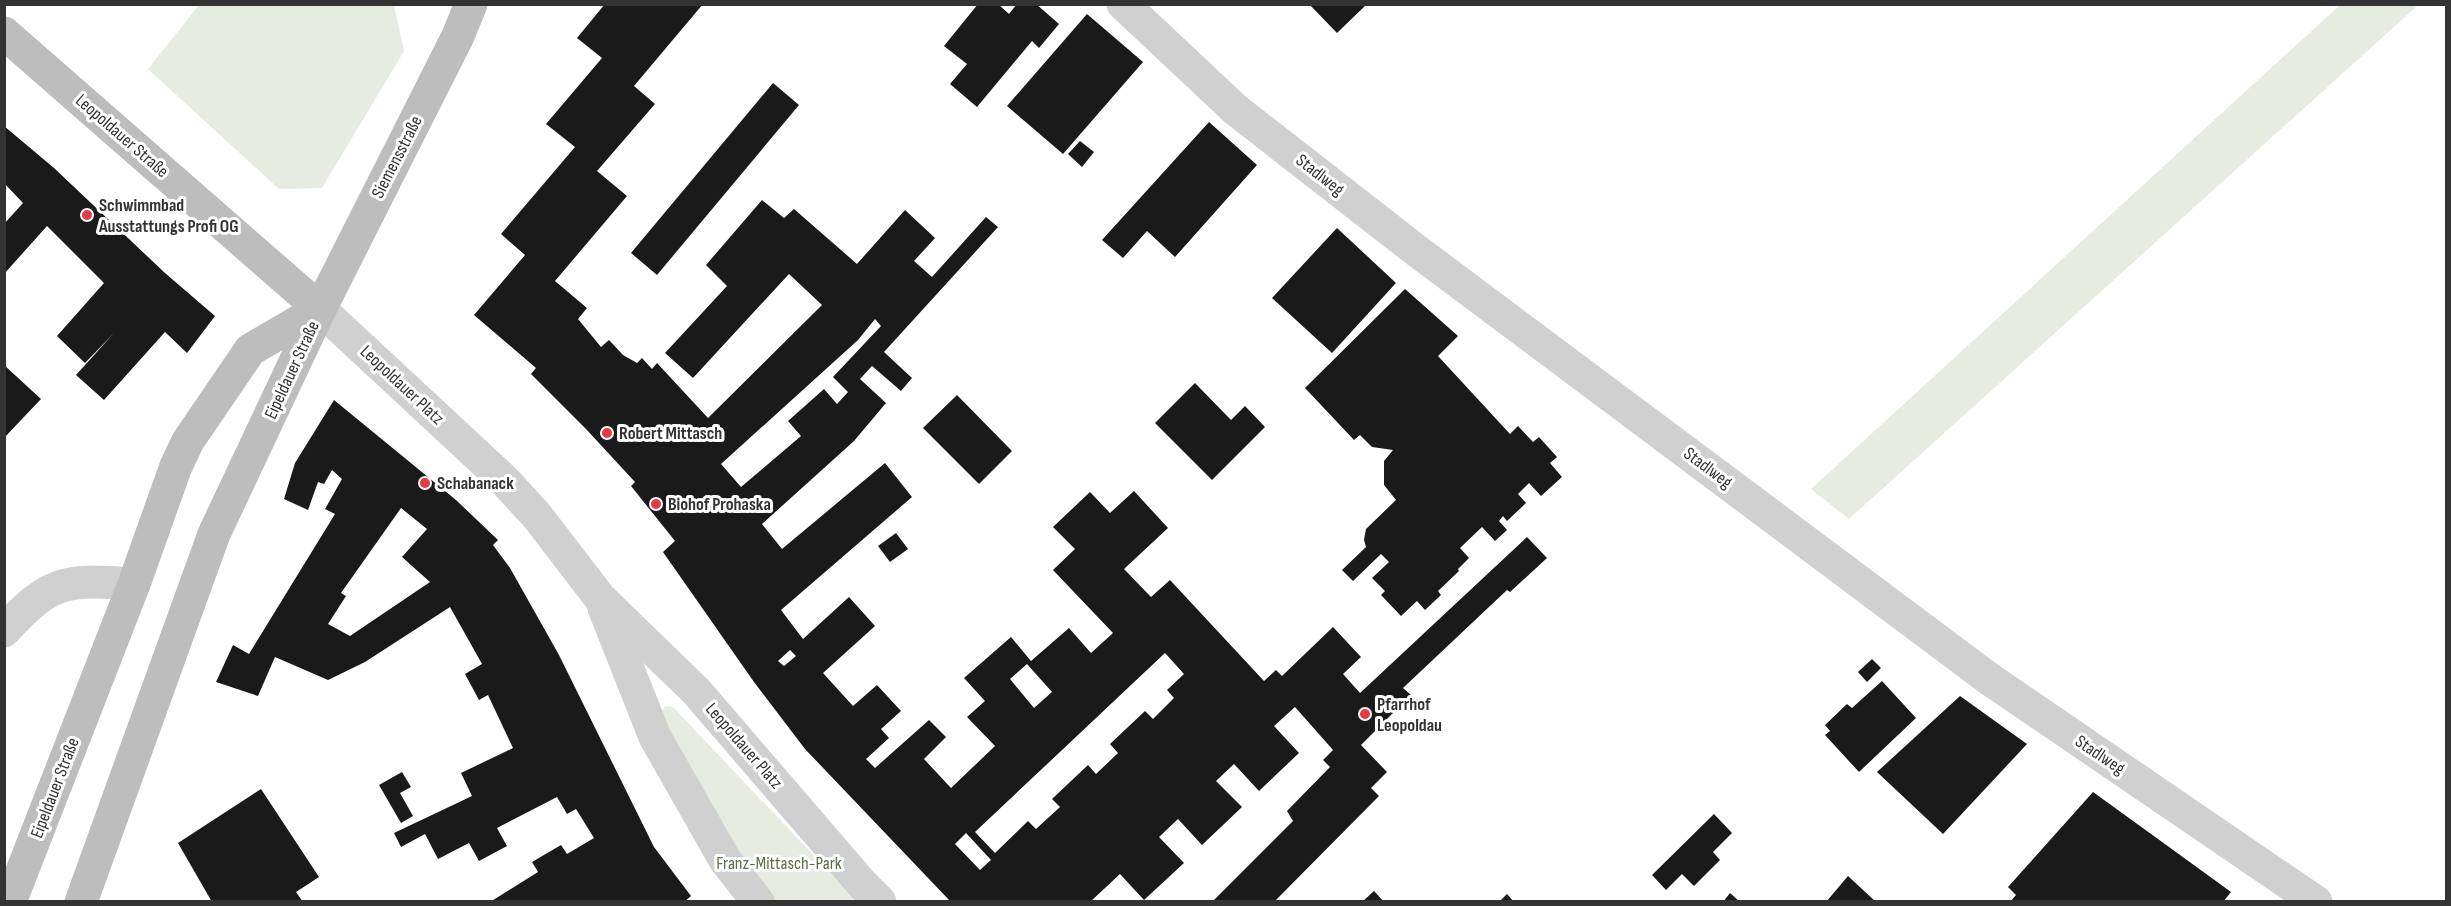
<svg xmlns="http://www.w3.org/2000/svg" width="2451" height="906" viewBox="0 0 2451 906" font-family="'Sofia Sans Condensed',sans-serif">
<style>
.green{fill:#e6ecdf}
.building{fill:#1a1a1a;fill-rule:evenodd}
.lines{fill:none;stroke-linecap:round;stroke-linejoin:round}
.minor{stroke:#d0d0d0;stroke-width:33}
.tertiary{stroke:#d0d0d0;stroke-width:33}
.secondary{stroke:#bdbdbd;stroke-width:33}
.poi-dot{fill:#e63946;stroke:#fff;stroke-width:2}
.labels{text-anchor:middle;dominant-baseline:central;stroke-width:6;stroke-linejoin:round;paint-order:stroke}
.street-label{font-size:18px;fill:#333;stroke:#fff}
.poi-label{font-size:18px;font-weight:bold;fill:#333;stroke:#fff;text-anchor:start}
.park-label{font-size:18px;fill:#56703f;stroke:#fff}
</style>
<rect width="100%" height="100%" fill="#fff"/>
<g class="green">
<path d="M 2413,4 L 2416,7 L 1849,519 L 1811,489 L 2340,5 Z"/>
<path d="M 199,5 L 394,5 L 404,51 L 322,188 L 279,189 L 148,69 Z"/>
<path d="M 665,706 L 673,707 L 857,901 L 774,901 L 752,876 L 661,714 Z"/>
</g>
<g class="building">
<path d="M 605,4 L 703,4 L 634,86 L 655,104 L 597,171 L 627,196 L 555,281 L 587,308 L 578,319 L 601,347 L 609,340 L 623,355 L 637,363 L 642,358 L 652,369 L 657,363 L 708,418 L 822,305 L 789,274 L 693,378 L 665,353 L 727,286 L 706,265 L 762,200 L 784,218 L 794,209 L 857,264 L 905,210 L 935,238 L 914,261 L 932,277 L 986,217 L 998,227 L 884,352 L 912,378 L 901,391 L 872,366 L 860,379 L 886,403 L 854,441 L 762,524 L 782,549 L 885,463 L 912,497 L 781,610 L 803,639 L 849,597 L 875,626 L 823,673 L 853,706 L 877,685 L 901,711 L 881,729 L 889,738 L 866,759 L 875,768 L 929,720 L 946,737 L 924,759 L 951,788 L 995,746 L 967,717 L 985,701 L 964,678 L 1011,637 L 1031,661 L 1069,628 L 1091,653 L 1113,633 L 1053,570 L 1075,549 L 1053,527 L 1090,492 L 1110,513 L 1134,491 L 1168,528 L 1124,569 L 1151,597 L 1170,580 L 1264,681 L 1276,670 L 1282,676 L 1333,627 L 1361,657 L 1343,674 L 1360,693 L 1527,537 L 1547,558 L 1510,592 L 1507,590 L 1403,688 L 1411,695 L 1361,745 L 1387,772 L 1371,788 L 1379,796 L 1274,902 L 1212,902 L 1293,821 L 1287,811 L 1330,767 L 1323,760 L 1333,750 L 1295,707 L 1274,726 L 1299,753 L 1259,791 L 1234,764 L 1216,781 L 1242,807 L 1202,845 L 1178,819 L 1159,837 L 1184,863 L 1144,900 L 1120,874 L 1090,902 L 951,902 L 805,749 L 754,682 L 663,552 L 675,541 L 631,486 L 635,482 L 586,429 L 531,374 L 536,368 L 474,315 L 525,255 L 501,234 L 575,147 L 546,124 L 602,58 L 577,38 ZM 875,319 L 881,326 L 833,377 L 848,392 L 837,404 L 824,389 L 788,421 L 801,436 L 741,487 L 721,464 L 858,340 ZM 790,650 L 796,656 L 784,666 L 778,661 ZM 1165,653 L 1184,674 L 1167,690 L 1174,698 L 1153,719 L 1145,711 L 1110,744 L 1118,753 L 1096,774 L 1088,765 L 1052,799 L 1060,807 L 1036,829 L 1028,821 L 995,853 L 975,832 ZM 1027,664 L 1052,692 L 1034,708 L 1010,679 ZM 966,833 L 991,860 L 980,870 L 955,844 Z"/>
<path d="M 978,4 L 998,4 L 1009,14 L 1017,4 L 1036,4 L 1059,24 L 1039,48 L 1032,41 L 977,107 L 950,84 L 967,64 L 944,46 Z"/>
<path d="M 1309,4 L 1367,4 L 1337,33 Z"/>
<path d="M 1087,14 L 1143,62 L 1063,154 L 1007,106 Z"/>
<path d="M 773,83 L 799,105 L 657,275 L 631,253 Z"/>
<path d="M 1209,122 L 1257,165 L 1175,257 L 1147,231 L 1123,258 L 1102,240 Z"/>
<path d="M 4,126 L 54,168 L 165,273 L 215,316 L 187,353 L 165,332 L 104,400 L 76,375 L 114,333 L 85,363 L 57,336 L 104,283 L 47,226 L 4,274 L 4,224 L 23,203 L 4,183 Z"/>
<path d="M 1080,141 L 1094,152 L 1082,167 L 1068,154 Z"/>
<path d="M 1337,228 L 1396,283 L 1332,353 L 1272,298 Z"/>
<path d="M 1405,289 L 1458,336 L 1438,356 L 1510,434 L 1518,426 L 1533,442 L 1539,437 L 1557,457 L 1550,463 L 1562,477 L 1541,496 L 1529,483 L 1518,494 L 1526,503 L 1507,521 L 1503,516 L 1499,521 L 1507,530 L 1495,541 L 1482,527 L 1460,548 L 1469,558 L 1458,569 L 1459,571 L 1438,591 L 1441,595 L 1425,610 L 1417,601 L 1401,616 L 1381,595 L 1385,591 L 1372,578 L 1389,562 L 1381,554 L 1353,581 L 1342,570 L 1366,547 L 1364,540 L 1366,529 L 1396,500 L 1384,485 L 1384,461 L 1393,450 L 1372,447 L 1360,435 L 1354,440 L 1305,388 Z"/>
<path d="M 4,365 L 41,399 L 4,438 Z"/>
<path d="M 1195,383 L 1231,420 L 1245,406 L 1265,427 L 1212,480 L 1155,423 Z"/>
<path d="M 957,395 L 1012,451 L 979,484 L 923,428 Z"/>
<path d="M 334,400 L 456,500 L 498,540 L 493,545 L 510,568 L 559,655 L 654,847 L 691,896 L 684,902 L 490,902 L 538,872 L 532,862 L 561,845 L 567,854 L 594,838 L 576,809 L 567,814 L 557,797 L 497,828 L 507,846 L 479,861 L 469,843 L 438,859 L 425,834 L 401,847 L 394,833 L 472,796 L 461,773 L 513,748 L 488,695 L 479,700 L 465,674 L 482,664 L 450,607 L 365,662 L 328,680 L 275,657 L 258,696 L 216,682 L 233,645 L 249,654 L 335,514 L 325,509 L 342,479 L 332,470 L 324,484 L 318,482 L 308,510 L 284,499 L 295,463 ZM 401,508 L 427,529 L 402,557 L 430,582 L 350,636 L 328,624 L 346,596 L 341,593 Z"/>
<path d="M 896,533 L 908,549 L 890,562 L 878,546 Z"/>
<path d="M 1872,659 L 1881,668 L 1867,682 L 1858,672 Z"/>
<path d="M 1882,681 L 1916,718 L 1859,772 L 1825,735 L 1830,731 L 1825,725 L 1847,704 L 1852,708 Z"/>
<path d="M 1960,696 L 2027,744 L 1943,834 L 1877,772 Z"/>
<path d="M 402,772 L 411,787 L 400,793 L 413,816 L 401,823 L 379,785 Z"/>
<path d="M 261,789 L 319,877 L 296,892 L 303,902 L 212,902 L 178,843 Z"/>
<path d="M 2093,792 L 2158,839 L 2231,892 L 2223,902 L 2010,902 L 2016,895 L 2008,887 Z"/>
<path d="M 1714,814 L 1732,833 L 1713,852 L 1720,860 L 1694,886 L 1682,874 L 1666,890 L 1652,875 Z"/>
<path d="M 1848,876 L 1876,902 L 1826,902 Z"/>
<path d="M 1374,891 L 1384,902 L 1362,902 Z"/>
<path d="M 1730,893 L 1740,902 L 1723,902 Z"/>
<path d="M 1507,894 L 1514,902 L 1499,902 Z"/>
</g>
<g class="lines">
<g class="minor">
<path d="M 1123,4 L 1236,110 L 1417,251 L 1988,678 L 2316,902"/>
<path d="M 4,631 C 51,579 67,579 134,584"/>
</g>
<g class="tertiary">
<path d="M 320,309 L 504,480 L 537,516 L 600,598 L 696,691 L 863,885 L 880,902"/>
<path d="M 604,608 L 655,737 L 725,860 L 758,902"/>
</g>
<g class="secondary">
<path d="M 4,33 L 320,309"/>
<path d="M 10,902 L 134,584 L 176,466 L 188,441 L 250,350 L 320,309"/>
<path d="M 81,902 L 214,534 L 320,309 L 458,36 L 471,4"/>
</g>
</g>
<g class="poi-dot">
<circle cx="87" cy="215" r="6"/>
<circle cx="607" cy="433" r="6"/>
<circle cx="425" cy="483" r="6"/>
<circle cx="656" cy="504" r="6"/>
<circle cx="1365" cy="714" r="6"/>
</g>
<g class="labels">
<g class="street-label">
<text transform="translate(122 136) rotate(41)">Leopoldauer Straße</text>
<text transform="translate(397 157) rotate(-63)">Siemensstraße</text>
<text transform="translate(1320 175) rotate(38)">Stadlweg</text>
<text transform="translate(292 370) rotate(-65)">Eipeldauer Straße</text>
<text transform="translate(402 385) rotate(43)">Leopoldauer Platz</text>
<text transform="translate(1708 468) rotate(37)">Stadlweg</text>
<text transform="translate(744 746) rotate(49)">Leopoldauer Platz</text>
<text transform="translate(2100 755) rotate(34)">Stadlweg</text>
<text transform="translate(55 788) rotate(-69)">Eipeldauer Straße</text>
</g>
<g class="poi-label">
<text x="99" y="205">Schwimmbad<tspan x="99" dy="21">Ausstattungs Profi OG</tspan></text>
<text x="619" y="433">Robert Mittasch</text>
<text x="437" y="483">Schabanack</text>
<text x="668" y="504">Biohof Prohaska</text>
<text x="1377" y="704">Pfarrhof<tspan x="1377" dy="21">Leopoldau</tspan></text>
</g>
<g class="park-label">
<text x="779" y="863">Franz-Mittasch-Park</text>
</g>
</g>
<rect width="2451" height="906" fill="none" stroke="#333333" stroke-width="12"/>
</svg>
